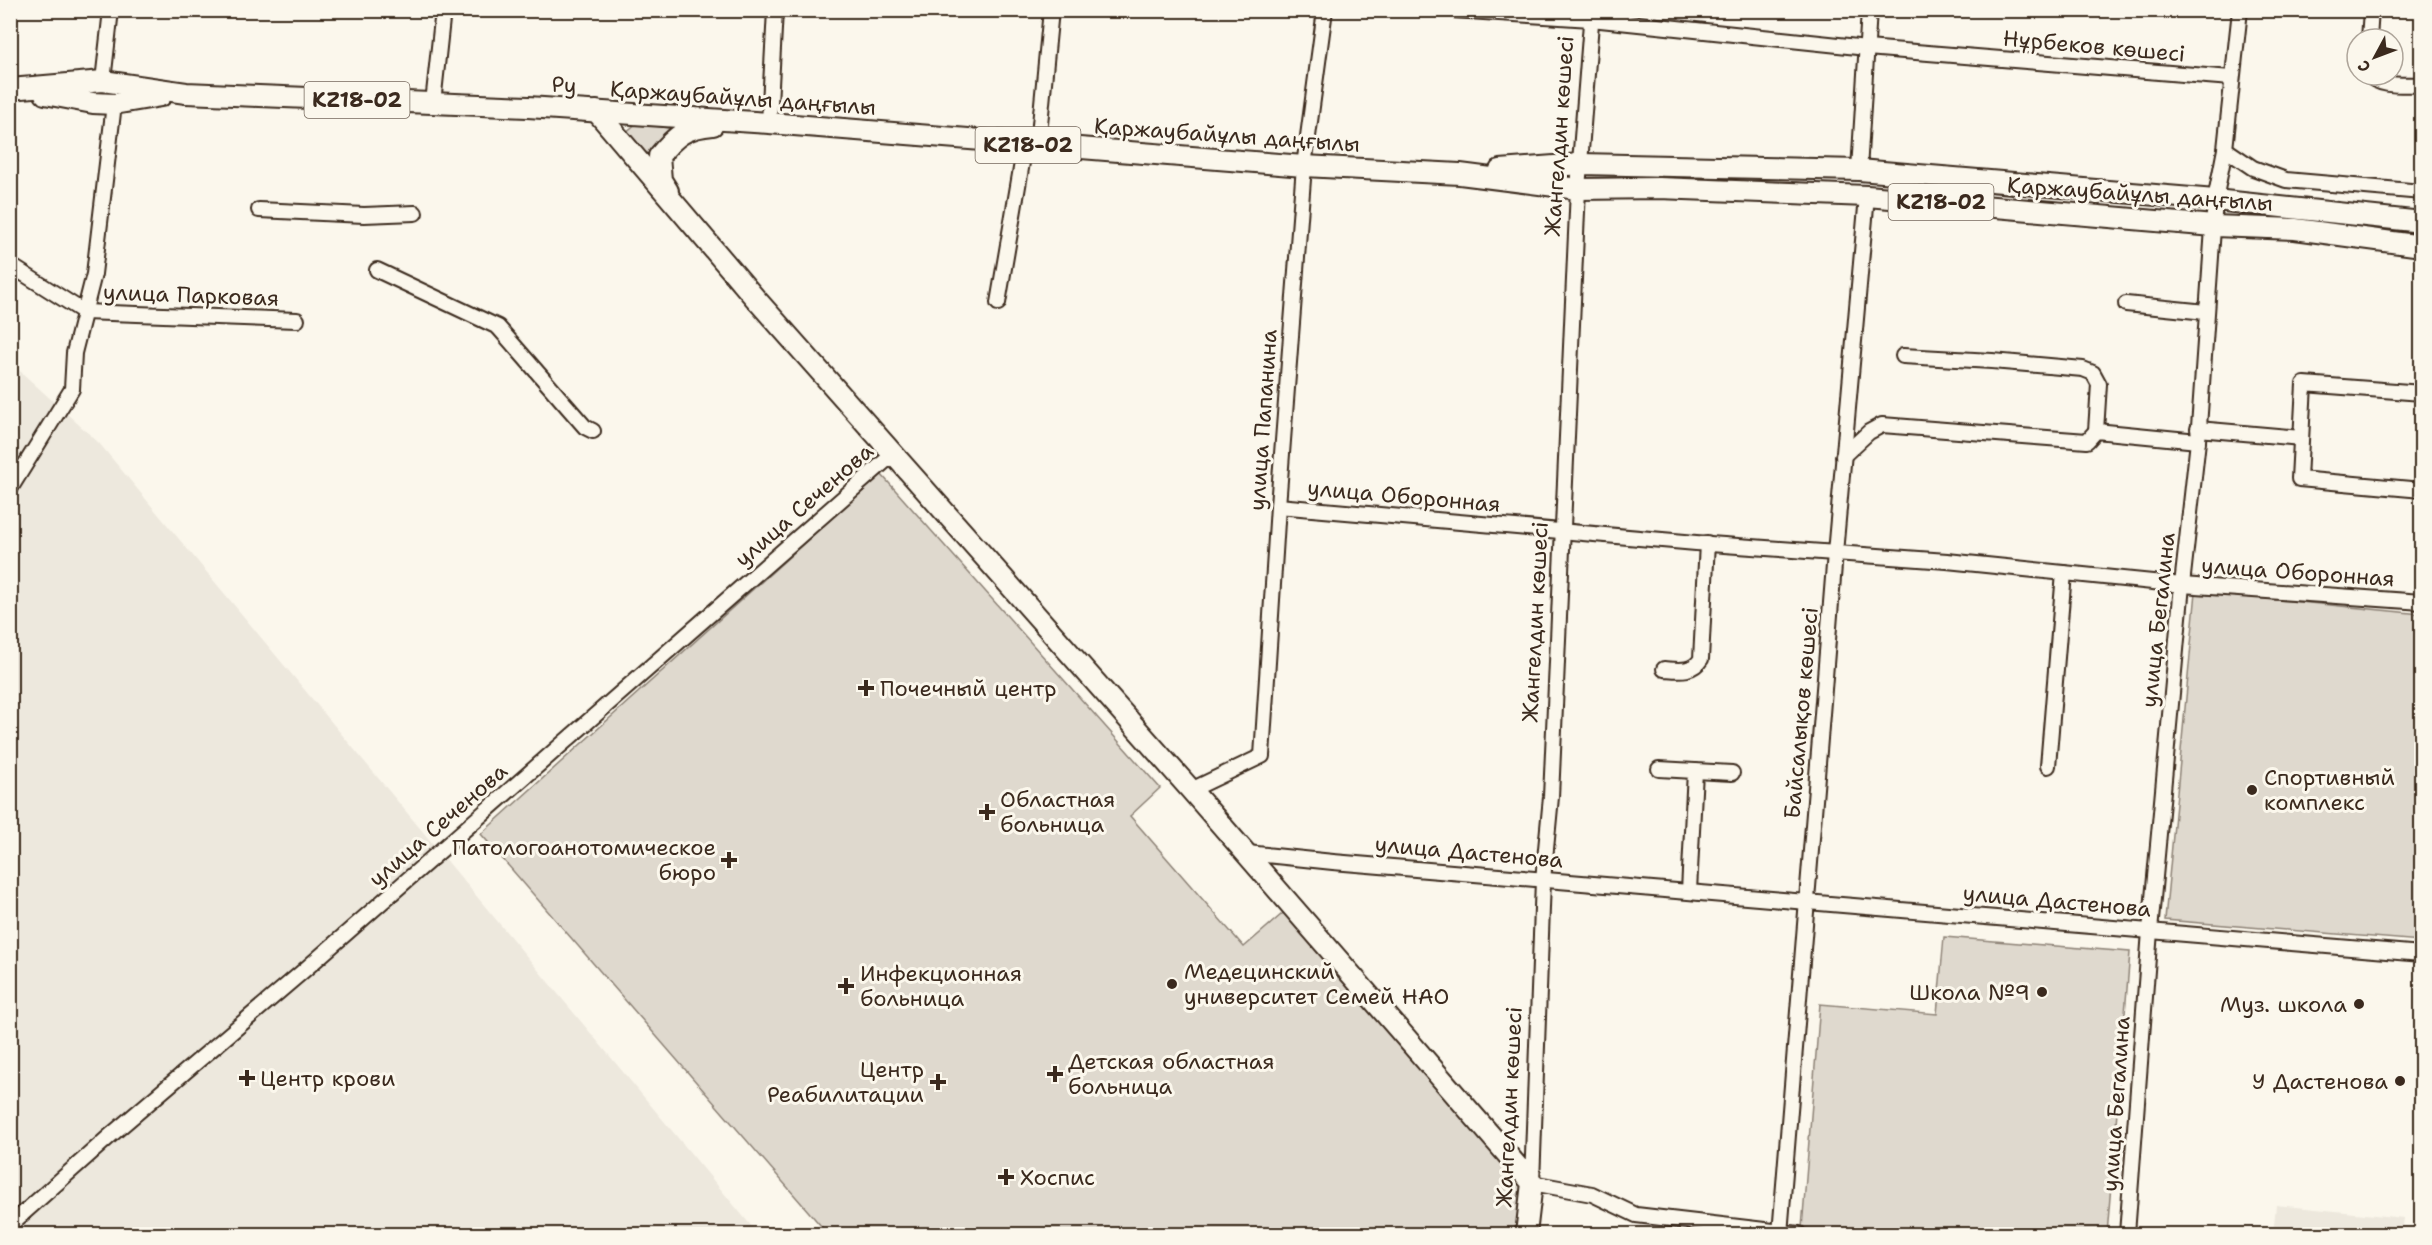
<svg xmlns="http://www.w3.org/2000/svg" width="2432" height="1245" viewBox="0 0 2432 1245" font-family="'Shantell Sans',sans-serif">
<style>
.built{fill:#ede8dd}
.green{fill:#dfd9ce;stroke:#8d8276;stroke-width:1.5}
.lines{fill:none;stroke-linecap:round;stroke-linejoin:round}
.minor-casing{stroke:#3b2a1e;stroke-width:18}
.highway-casing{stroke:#3b2a1e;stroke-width:24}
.minor{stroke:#fbf7ec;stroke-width:14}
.highway{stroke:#fbf7ec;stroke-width:20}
.poi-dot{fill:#3b2a1e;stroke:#fbf7ec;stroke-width:2}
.labels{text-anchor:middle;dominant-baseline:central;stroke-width:6;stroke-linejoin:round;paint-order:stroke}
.shield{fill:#fbf7ec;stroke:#75685c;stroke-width:1.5}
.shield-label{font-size:21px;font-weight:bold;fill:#3b2a1e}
.street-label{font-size:22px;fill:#3b2a1e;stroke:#fbf7ec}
.poi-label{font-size:22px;fill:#3b2a1e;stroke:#fbf7ec;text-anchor:start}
</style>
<rect width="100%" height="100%" fill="#fbf7ec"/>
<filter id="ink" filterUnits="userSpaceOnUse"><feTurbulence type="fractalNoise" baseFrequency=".0167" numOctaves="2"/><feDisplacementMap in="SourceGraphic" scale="12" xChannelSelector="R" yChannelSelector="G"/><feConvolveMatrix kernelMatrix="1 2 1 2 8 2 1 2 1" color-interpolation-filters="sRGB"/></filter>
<g filter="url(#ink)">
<g class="built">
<path d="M 10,362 L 99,443 L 758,1234 L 11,1234 Z"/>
<path d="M 2276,1205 L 2404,1218 L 2402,1234 L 2273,1234 Z"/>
</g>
<g class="green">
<path d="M 637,123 L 680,130 L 652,179 L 625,133 Z"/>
<path d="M 881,474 L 1160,788 L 1130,816 L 1244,947 L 1289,908 L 1524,1183 L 1521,1208 L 1513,1234 L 828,1234 L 481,834 Z"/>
<path d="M 2196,592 L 2421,614 L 2421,941 L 2165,920 Z"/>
<path d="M 1944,937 L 2130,952 L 2107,1234 L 1879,1234 L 1802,1228 L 1820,1004 L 1937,1014 Z"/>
</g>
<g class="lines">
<defs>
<g id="minor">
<path d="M 1453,10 L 1591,19 L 1867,48 L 2231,78"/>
<path d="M 1592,10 L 1578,189 L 1551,797 L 1543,880 L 1532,1183 L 1592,1194 L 1636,1215 L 1799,1234"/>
<path d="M 2369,39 L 2371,10"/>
<path d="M 2369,75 C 2380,88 2406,84 2422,85"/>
<path d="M 103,81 L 111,10"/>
<path d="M 433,103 L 443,10"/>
<path d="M 769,123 L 775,10"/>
<path d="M 1038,145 L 1051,10"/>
<path d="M 2225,149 L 2253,168 L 2286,180 L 2422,192"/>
<path d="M 1859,170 L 1869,10"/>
<path d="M 259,210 L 364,215 L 415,213"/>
<path d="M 10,265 L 84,312 L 297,320"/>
<path d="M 377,270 L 498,327 L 585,427 L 593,431"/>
<path d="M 998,303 L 1025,145"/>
<path d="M 2126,304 L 2206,312"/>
<path d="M 1903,356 L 1992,361 L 2083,369 L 2093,373 L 2099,384 L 2096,431"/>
<path d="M 2422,393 L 2304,384 L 2299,479 L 2422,490"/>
<path d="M 2198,429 L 2301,438"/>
<path d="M 1843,456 L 1869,432 L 1882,425 L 2087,441 L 2096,431 L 2198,441"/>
<path d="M 10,489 L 72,389 L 74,353 L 94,274 L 114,104"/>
<path d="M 1278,506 L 1696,543 L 1947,561 L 2182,585 L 2422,602"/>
<path d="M 1664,669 C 1678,670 1692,673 1701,659 L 1707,543"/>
<path d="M 2048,766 L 2064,573"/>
<path d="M 1659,769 L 1695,771 L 1689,891"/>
<path d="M 1695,771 L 1732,773"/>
<path d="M 1191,790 L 1262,756 L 1278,506 L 1304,166 L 1325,10"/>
<path d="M 1247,853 L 1333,862 L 2422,954"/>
<path d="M 10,1225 L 111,1135 L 301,973 L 892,455"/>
<path d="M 1780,1234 L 1835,553 L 1867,196"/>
<path d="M 2127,1234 L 2150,931 L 2182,585 L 2198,441 L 2215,200 L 2225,149 L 2240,10"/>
</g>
<g id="highway">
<path d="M 10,89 L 103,81 L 186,93 L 528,107 L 769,123 L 1304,166 L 1460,174 L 1578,189 L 1659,188 L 1867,196 L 2214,226 L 2295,229 L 2422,246"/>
<path d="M 45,94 L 93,103 L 114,104 L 161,96"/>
<path d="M 596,111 L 755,298 L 1191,790 L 1532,1183 L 1526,1234"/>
<path d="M 1500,170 L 1581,164 L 1859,170 L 2215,200 L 2422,222"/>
<path d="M 668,191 L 661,180 L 659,156 C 675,136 686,127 713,125"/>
</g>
</defs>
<use href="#minor" class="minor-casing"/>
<use href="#highway" class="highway-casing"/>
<use href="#minor" class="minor"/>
<use href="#highway" class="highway"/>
</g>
</g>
<g class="poi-dot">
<path d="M863 679h6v6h6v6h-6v6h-6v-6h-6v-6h6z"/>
<circle cx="2252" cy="790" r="6"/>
<path d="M984 803h6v6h6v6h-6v6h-6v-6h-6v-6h6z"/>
<path d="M726 851h6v6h6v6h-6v6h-6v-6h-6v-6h6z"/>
<circle cx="1172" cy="984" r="6"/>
<path d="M843 977h6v6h6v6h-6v6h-6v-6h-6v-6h6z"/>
<circle cx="2042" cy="992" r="6"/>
<circle cx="2359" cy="1004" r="6"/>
<path d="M1052 1065h6v6h6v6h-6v6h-6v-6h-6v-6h6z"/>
<path d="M244 1069h6v6h6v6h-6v6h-6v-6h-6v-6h6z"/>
<circle cx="2400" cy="1081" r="6"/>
<path d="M935 1073h6v6h6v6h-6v6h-6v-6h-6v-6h6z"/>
<path d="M1003 1168h6v6h6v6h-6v6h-6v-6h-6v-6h6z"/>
</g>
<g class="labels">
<g class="shield">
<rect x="304.5" y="82" width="105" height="36" rx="4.5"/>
<rect x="975.5" y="127" width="105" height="36" rx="4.5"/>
<rect x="1888.5" y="184" width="105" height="36" rx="4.5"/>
</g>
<g class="shield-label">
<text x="357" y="100">KZ18-02</text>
<text x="1028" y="145">KZ18-02</text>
<text x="1941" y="202">KZ18-02</text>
</g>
<g class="street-label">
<text transform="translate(2094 46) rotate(5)">Нұрбеков көшесі</text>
<text transform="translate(564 85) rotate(4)">Ру</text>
<text transform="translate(743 98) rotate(4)">Қаржаубайұлы даңғылы</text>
<text transform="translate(1227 135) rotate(4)">Қаржаубайұлы даңғылы</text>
<text transform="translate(1559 136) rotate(-86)">Жангелдин көшесі</text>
<text transform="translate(2140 194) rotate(4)">Қаржаубайұлы даңғылы</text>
<text transform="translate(191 295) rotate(2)">улица Парковая</text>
<text transform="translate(1263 420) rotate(-86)">улица Папанина</text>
<text transform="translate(1404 496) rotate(5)">улица Оборонная</text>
<text transform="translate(804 505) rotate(-41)">улица Сеченова</text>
<text transform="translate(2298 572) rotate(4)">улица Оборонная</text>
<text transform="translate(2158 620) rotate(-84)">улица Бегалина</text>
<text transform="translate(1535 622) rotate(-87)">Жангелдин көшесі</text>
<text transform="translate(1801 713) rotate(-85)">Байсалықов көшесі</text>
<text transform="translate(438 825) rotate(-41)">улица Сеченова</text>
<text transform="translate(1469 852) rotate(5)">улица Дастенова</text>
<text transform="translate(2057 901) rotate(5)">улица Дастенова</text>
<text transform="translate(2116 1104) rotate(-86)">улица Бегалина</text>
<text transform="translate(1509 1107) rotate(-87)">Жангелдин көшесі</text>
</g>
<g class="poi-label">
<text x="880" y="688">Почечный центр</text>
<text x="2264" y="777">Спортивный<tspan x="2264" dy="25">комплекс</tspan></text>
<text x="1000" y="799">Областная<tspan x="1000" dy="25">больница</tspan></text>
<text x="716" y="847" text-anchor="end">Патологоанотомическое<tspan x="716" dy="25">бюро</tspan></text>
<text x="1184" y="971">Медецинский<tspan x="1184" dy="25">университет Семей НАО</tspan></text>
<text x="860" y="973">Инфекционная<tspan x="860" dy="25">больница</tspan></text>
<text x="2030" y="992" text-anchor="end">Школа №9</text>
<text x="2347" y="1004" text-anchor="end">Муз. школа</text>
<text x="1068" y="1061">Детская областная<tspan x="1068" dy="25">больница</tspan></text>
<text x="924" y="1069" text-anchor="end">Центр<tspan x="924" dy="25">Реабилитации</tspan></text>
<text x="260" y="1078">Центр крови</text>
<text x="2388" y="1081" text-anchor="end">У Дастенова</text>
<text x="1020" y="1177">Хоспис</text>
</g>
</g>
<rect width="2432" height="1245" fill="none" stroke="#fbf7ec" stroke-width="36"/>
<rect x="18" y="18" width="2396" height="1209" fill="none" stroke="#3b2a1e" stroke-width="2" filter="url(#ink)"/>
<g transform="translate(2375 57) rotate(229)"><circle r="28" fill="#fbf7ec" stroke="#aea59a" stroke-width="1.5"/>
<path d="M0-4.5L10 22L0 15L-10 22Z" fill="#3b2a1e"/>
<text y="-9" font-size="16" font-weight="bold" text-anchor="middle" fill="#3b2a1e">С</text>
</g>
</svg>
